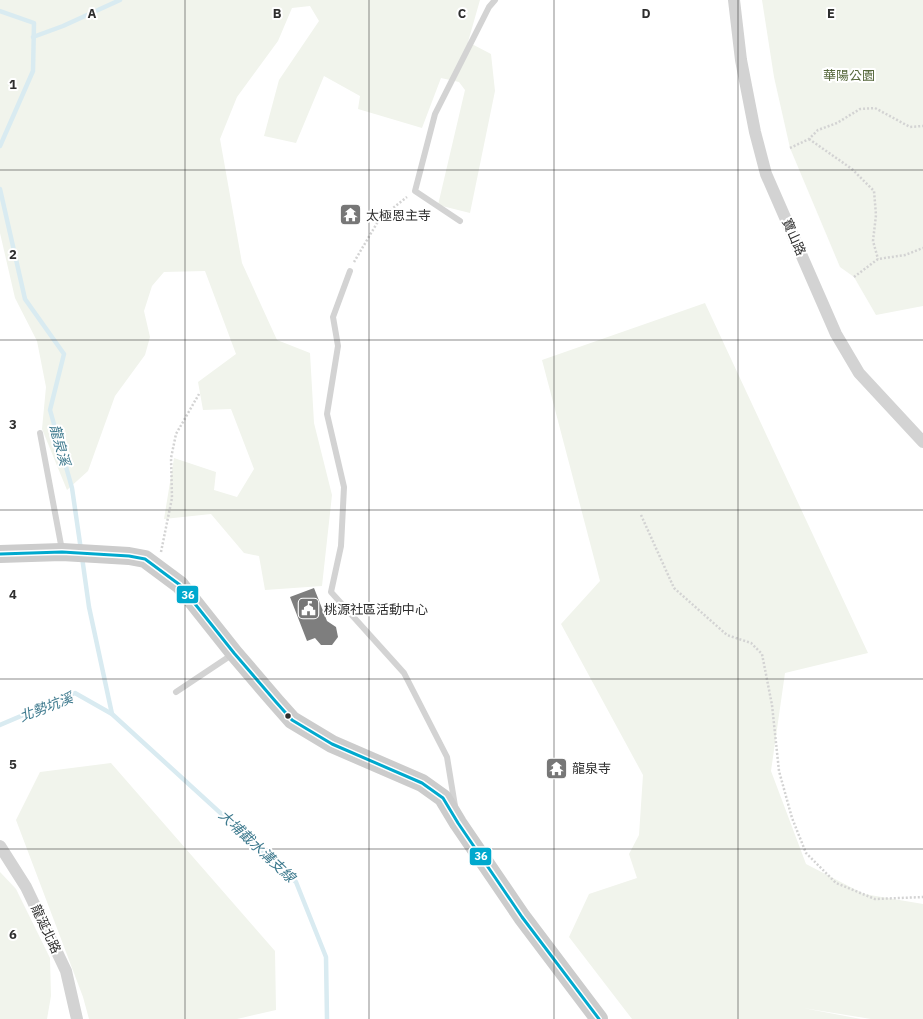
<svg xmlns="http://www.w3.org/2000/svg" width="923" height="1019" viewBox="0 0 923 1019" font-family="'IBM Plex Sans','Noto Sans TC',sans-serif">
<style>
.green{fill:#f1f4ec}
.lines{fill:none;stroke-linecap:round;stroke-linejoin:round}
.stream{stroke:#d9ebf1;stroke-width:4.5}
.building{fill:#7e7e7e}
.path{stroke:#d3d3d3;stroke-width:2.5;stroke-dasharray:2 2;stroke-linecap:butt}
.service{stroke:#d3d3d3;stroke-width:6}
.minor{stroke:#d3d3d3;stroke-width:12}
.secondary{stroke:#ccc;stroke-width:18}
.bus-1-casing{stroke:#fff;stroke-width:6}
.bus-1{stroke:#00a9ce;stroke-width:3}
.grid{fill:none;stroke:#2e2e2e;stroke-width:1;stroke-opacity:0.55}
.bus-dot{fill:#2e2e2e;stroke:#fff;stroke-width:1.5}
.labels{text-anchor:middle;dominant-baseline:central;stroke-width:4;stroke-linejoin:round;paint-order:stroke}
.park-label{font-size:13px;fill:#57693d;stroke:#fff}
.poi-label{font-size:13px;fill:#2e2e2e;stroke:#fff;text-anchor:start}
.street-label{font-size:13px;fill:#2e2e2e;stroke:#fff}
.water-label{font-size:14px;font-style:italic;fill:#3e7a8e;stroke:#fff}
.grid-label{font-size:13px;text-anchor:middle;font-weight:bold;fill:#2e2e2e;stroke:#fff;stroke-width:4;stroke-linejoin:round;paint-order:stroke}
.line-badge{stroke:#fff;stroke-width:1.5}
.badge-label{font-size:11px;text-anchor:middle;font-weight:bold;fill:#fff}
</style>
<rect width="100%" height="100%" fill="#fff"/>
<g class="green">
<path d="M 0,0 L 480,0 L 468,42 L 491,54 L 495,91 L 470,213 L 438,205 L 465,90 L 459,82 L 441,78 L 422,128 L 358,109 L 360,96 L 324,76 L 296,143 L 264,136 L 279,80 L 319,21 L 310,6 L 292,8 L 278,41 L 237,97 L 220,139 L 242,263 L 277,340 L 310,353 L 314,423 L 332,495 L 322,586 L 265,590 L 259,556 L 244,553 L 211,514 L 164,519 L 174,458 L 216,472 L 214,490 L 237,497 L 254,469 L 231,409 L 203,410 L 198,382 L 236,354 L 205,271 L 164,272 L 152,286 L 144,311 L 150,337 L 145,355 L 115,396 L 88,471 L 67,490 L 42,429 L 46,387 L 37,341 L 15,298 L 0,233 Z"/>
<path d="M 762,0 L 923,0 L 923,306 L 876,315 L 854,277 L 840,267 L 790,148 L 774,77 Z"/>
<path d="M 705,303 L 868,653 L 785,673 L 771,771 L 806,864 L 864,894 L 923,904 L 923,1019 L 871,1019 L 803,1008 L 861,1019 L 632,1019 L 569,937 L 589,894 L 637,878 L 629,854 L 639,835 L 643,775 L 561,624 L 600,581 L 542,360 Z"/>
<path d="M 111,763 L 275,951 L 276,1010 L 237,1019 L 89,1019 L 83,997 L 16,820 L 40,772 Z"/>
<path d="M 0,872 L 16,889 L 50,958 L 51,996 L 47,1019 L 0,1019 Z"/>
</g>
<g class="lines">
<g class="stream">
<path d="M 0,11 L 34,23 L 33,71 L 0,146"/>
<path d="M 33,37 L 63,26 L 120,0"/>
<path d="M 0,189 L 25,299 L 64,354 L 50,410 L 72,488 L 81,550"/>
<path d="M 82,557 L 89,607 L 112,714"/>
<path d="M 0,725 L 75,693 L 112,714 L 296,882 L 326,957 L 327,1019"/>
</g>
</g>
<path class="building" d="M 314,588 L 327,621 L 336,627 L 338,637 L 332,645 L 321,645 L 315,638 L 307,641 L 290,597 Z"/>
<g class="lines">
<g class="path">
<path d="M 809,139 L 852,169 L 874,191 L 876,215 L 873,241 L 878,259"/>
<path d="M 790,148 L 809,139 L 818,130 L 837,123 L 860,109 L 875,108 L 910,127 L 923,126"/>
<path d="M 354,262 L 380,218 L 407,197"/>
<path d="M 854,277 L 878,259 L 905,255 L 923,248"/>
<path d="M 641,515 L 674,588 L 727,635 L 751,643 L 762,654 L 772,705 L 779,771 L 792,818 L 806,853 L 836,883 L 875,899 L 923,897"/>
<path d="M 161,552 L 172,498 L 171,458 L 176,434 L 199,394"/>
</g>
<g class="service">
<path d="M 460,221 L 415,191 L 435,114 L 489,7 L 495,0"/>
<path d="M 350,271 L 333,317 L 338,346 L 327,414 L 344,487 L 341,546 L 331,592 L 404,673 L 447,757 L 455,806"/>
<path d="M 40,433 L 62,550"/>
<path d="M 176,692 L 233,654"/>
</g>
<g class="minor">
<path d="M 734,0 L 741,60 L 755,132 L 766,174 L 836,334 L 859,373 L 923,442"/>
<path d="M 0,846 L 26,887 L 66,971 L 77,1019"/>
</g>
<path class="secondary" d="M 0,554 L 62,552 L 129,556 L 145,559 L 180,585 L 234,653 L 276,702 L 292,720 L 332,744 L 422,783 L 443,798 L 458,823 L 522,917 L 599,1019"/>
<defs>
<path id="bus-1" d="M 0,554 L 62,552 L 129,556 L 145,559 L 180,585 L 234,653 L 276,702 L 292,720 L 332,744 L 422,783 L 443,798 L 458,823 L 522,917 L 599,1019"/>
</defs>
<use href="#bus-1" class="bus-1-casing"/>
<use href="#bus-1" class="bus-1"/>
</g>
<path class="grid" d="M 185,0 L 185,1019M 369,0 L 369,1019M 554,0 L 554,1019M 738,0 L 738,1019M 0,170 L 923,170M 0,340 L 923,340M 0,510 L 923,510M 0,679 L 923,679M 0,849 L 923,849"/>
<defs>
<symbol id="temple-square" viewBox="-11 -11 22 22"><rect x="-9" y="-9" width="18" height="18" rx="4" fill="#777" stroke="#fff"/><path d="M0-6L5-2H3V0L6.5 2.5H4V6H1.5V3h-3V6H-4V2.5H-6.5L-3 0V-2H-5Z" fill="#fff"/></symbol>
<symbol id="civic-square" viewBox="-11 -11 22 22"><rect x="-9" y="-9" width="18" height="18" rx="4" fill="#777" stroke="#fff"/><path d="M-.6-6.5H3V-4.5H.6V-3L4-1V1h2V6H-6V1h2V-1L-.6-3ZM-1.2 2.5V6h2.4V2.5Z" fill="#fff"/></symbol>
</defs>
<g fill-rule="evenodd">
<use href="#temple-square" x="338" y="202" width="25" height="25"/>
<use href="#civic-square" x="296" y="596" width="25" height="25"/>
<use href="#temple-square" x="544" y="756" width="25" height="25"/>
</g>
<circle class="bus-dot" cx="288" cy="716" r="3.5"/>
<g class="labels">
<g class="park-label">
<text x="849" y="75">華陽公園</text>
</g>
<g class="poi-label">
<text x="366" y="215">太極恩主寺</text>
<text x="324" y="609">桃源社區活動中心</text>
<text x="572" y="768">龍泉寺</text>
</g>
<g class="street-label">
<text transform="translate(794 237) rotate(66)">寶山路</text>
<text transform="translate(46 929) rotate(65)">龍涎北路</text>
</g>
<g class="water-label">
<text transform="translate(60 445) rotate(75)">龍泉溪</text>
<text transform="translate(46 707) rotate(-21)">北勢坑溪</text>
<text transform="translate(257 846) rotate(43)">大埔截水溝支線</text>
</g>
</g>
<g class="grid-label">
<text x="92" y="18">A</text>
<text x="277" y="18">B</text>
<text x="462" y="18">C</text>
<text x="646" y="18">D</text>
<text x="831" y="18">E</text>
<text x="13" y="89">1</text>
<text x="13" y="259">2</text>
<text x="13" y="429">3</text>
<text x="13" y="599">4</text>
<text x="13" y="769">5</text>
<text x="13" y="939">6</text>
</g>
<g class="line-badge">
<rect x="176" y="585" width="23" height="19" rx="4" fill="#00a9ce"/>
<rect x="469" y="847" width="23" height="19" rx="4" fill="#00a9ce"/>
</g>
<g class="badge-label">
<text x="188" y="599">36</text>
<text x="481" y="860">36</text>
</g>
</svg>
